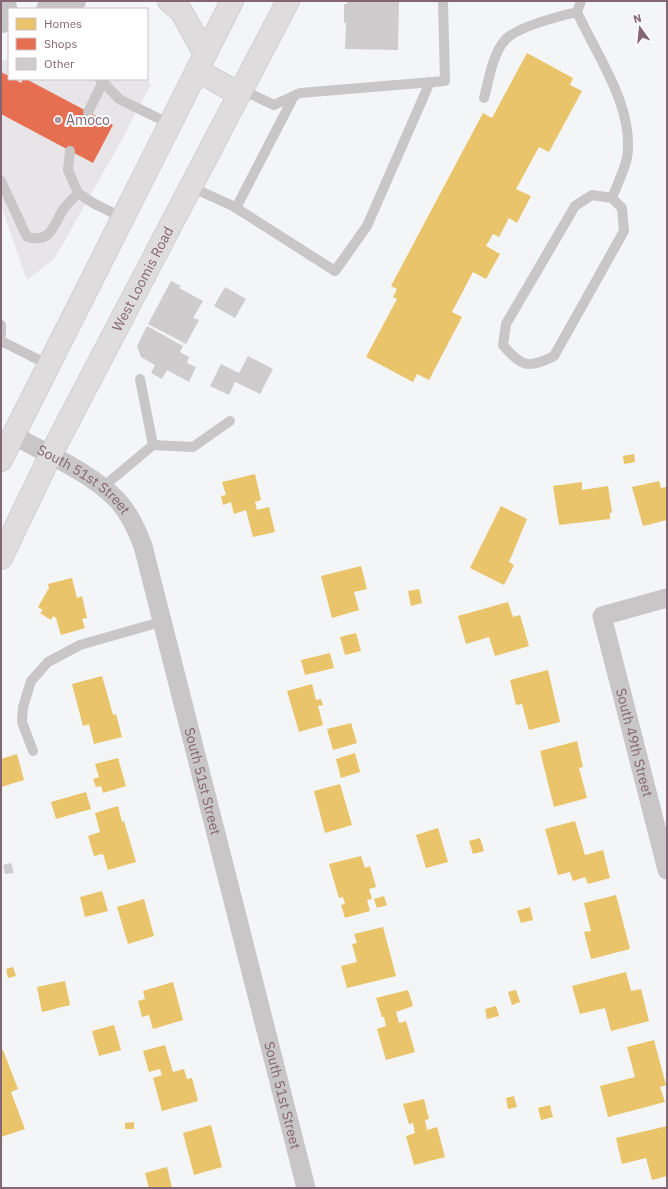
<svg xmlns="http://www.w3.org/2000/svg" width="668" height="1189" viewBox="0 0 668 1189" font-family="'IBM Plex Sans',sans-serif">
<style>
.built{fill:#e7e5e7}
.homes{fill:#e9c46a}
.shops{fill:#e76f51}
.building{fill:#cfccce}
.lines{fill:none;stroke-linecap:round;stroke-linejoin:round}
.primary-casing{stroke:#d1d0d1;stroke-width:24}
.service{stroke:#c9c6c7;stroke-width:10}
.minor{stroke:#c9c6c7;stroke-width:19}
.tertiary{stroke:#c9c6c7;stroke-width:22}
.primary{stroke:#dedcdd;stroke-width:22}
.poi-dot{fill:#ab98a0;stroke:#fff;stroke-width:1.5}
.labels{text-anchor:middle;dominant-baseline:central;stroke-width:4;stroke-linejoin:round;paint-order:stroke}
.poi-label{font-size:14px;fill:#846672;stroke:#fff;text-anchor:start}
.street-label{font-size:14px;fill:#846672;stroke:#fff}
</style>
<rect width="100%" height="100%" fill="#f4f5f6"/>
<!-- built -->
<polygon class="built" points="9,59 9,79 146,79 151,84 121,141 55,258 27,280 1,206 1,61"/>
<!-- homes -->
<g class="homes">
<polygon points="527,53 573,78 570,85 582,91 549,152 539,147 516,189 531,196 517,223 509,218 499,237 493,234 486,246 500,254 486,279 473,272 452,312 462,317 429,380 417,374 413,382 366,357 397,299 393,297 397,289 391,286 483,113 492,118"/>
<polygon points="634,454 635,462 624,464 623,456"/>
<polygon points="255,474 261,500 255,502 257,510 269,507 275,532 253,537 246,510 234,514 231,502 223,505 221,496 226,495 222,482"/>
<polygon points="659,481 661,488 667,487 667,520 643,526 632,487"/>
<polygon points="582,482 582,490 608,486 612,512 610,513 610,519 559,525 553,486"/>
<polygon points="501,506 527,519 509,562 514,565 504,585 470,568"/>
<polygon points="361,566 367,589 354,592 359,610 332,618 321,576"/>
<polygon points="72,578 77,598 82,596 87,618 82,619 85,628 61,635 56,618 53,616 51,620 40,613 43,610 38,607 49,588 48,584"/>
<polygon points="419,589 422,603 411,606 408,591"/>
<polygon points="508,602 513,617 520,615 529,646 495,656 489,637 466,644 458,616"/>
<polygon points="356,633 361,651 345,655 340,637"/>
<polygon points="330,653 334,668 305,675 301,660"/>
<polygon points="548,670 560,722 529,730 522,704 516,705 510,680"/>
<polygon points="102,676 113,715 116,714 122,737 94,744 89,724 83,726 72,684"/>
<polygon points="312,684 316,700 321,699 323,705 318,706 323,725 299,732 287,691"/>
<polygon points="351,723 357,743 333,750 327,729"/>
<polygon points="577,741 583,767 579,768 587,798 554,807 540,751"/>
<polygon points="355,753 360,772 341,778 336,759"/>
<polygon points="17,754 24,780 1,787 1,759"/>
<polygon points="118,758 126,786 103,793 101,786 96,787 93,779 99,777 95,764"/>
<polygon points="340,784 352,825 325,833 314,791"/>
<polygon points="86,792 91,809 56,819 51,802"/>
<polygon points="118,806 122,822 124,821 136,862 108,870 103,854 94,856 88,836 100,832 95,813"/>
<polygon points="575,821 585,855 603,850 610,878 588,884 585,877 573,881 570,872 558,875 545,829"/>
<polygon points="438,828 448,862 426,868 416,835"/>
<polygon points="480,838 484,851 473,854 469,841"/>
<polygon points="361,856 365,868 370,866 376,887 369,889 372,899 367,900 370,911 345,918 341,905 345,904 343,897 339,898 329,864"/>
<polygon points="102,891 108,911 85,917 80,897"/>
<polygon points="616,895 630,949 591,959 584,932 591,931 584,903"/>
<polygon points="384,896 387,905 377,908 374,899"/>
<polygon points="144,899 154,936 128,944 117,907"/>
<polygon points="530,907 533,920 521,923 517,911"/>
<polygon points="383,927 396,976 347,988 341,966 357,962 352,944 357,943 354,934"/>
<polygon points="13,967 16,976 8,978 6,969"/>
<polygon points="626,972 631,991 641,989 649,1021 611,1031 605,1008 580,1014 572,986"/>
<polygon points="65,981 70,1005 42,1012 37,987"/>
<polygon points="173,982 183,1020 153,1029 149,1015 142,1017 138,1001 145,999 143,991"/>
<polygon points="408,990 413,1006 396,1012 399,1023 406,1021 415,1052 386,1060 377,1029 386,1026 384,1017 382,1017 376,998"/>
<polygon points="516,990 520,1002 512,1005 508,992"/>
<polygon points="496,1006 499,1016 487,1019 485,1009"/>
<polygon points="114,1025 121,1050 99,1056 92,1031"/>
<polygon points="654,1040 666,1085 660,1087 665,1102 608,1117 600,1086 635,1077 627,1047"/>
<polygon points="165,1045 173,1072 184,1069 187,1079 192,1078 198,1101 162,1111 153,1078 162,1075 160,1069 149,1072 143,1051"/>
<polygon points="1,1050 3,1050 18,1089 11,1092 25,1129 1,1137"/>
<polygon points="514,1096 517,1107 508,1109 506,1098"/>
<polygon points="424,1099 429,1119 425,1120 427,1130 437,1127 445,1157 414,1165 406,1136 415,1133 413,1123 409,1124 403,1104"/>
<polygon points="550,1105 553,1117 541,1120 538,1108"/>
<polygon points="134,1122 134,1129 125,1129 125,1123"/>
<polygon points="211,1125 222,1167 194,1175 183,1133"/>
<polygon points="667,1126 667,1176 652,1180 646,1158 622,1164 616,1138"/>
<polygon points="167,1167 172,1188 149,1188 145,1173"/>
</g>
<!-- shops -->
<polygon class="shops" points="1,72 9,76 9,79 14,79 21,83 23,79 26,79 113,125 93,163 1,114"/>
<!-- building -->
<g class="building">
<polygon points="347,1 399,1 398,50 345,49 346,23 344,23 344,4 347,4"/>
<polygon points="171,281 181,286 179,288 203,301 193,318 199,320 186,344 148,324"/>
<polygon points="225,287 246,299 235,318 214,306"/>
<polygon points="147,326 183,346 180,352 189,357 187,363 196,367 189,382 167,370 162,379 151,373 155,365 141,357 137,346"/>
<polygon points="248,356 273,369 260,394 235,382 229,395 210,386 221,364 239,373"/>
<polygon points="11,863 14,873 5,874 3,865"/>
</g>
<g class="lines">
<defs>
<g id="primary">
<polyline points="169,1 181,11 205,54"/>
<polyline points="197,70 239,94"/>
<polyline points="1,460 232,1"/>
<path id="s3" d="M1 558 50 456 288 1"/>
</g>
</defs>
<!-- primary casing -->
<use href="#primary" class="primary-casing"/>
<!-- service -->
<g class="service">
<path d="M581 1 577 12C597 56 635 108 627 158 624 171 617 185 612 198"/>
<polyline points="100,79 119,99 170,124"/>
<polyline points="242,90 274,105 300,93 445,81 443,1"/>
<path d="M484 98C489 80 492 55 505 40 517 27 560 16 577 12"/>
<polyline points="88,112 103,82"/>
<polyline points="70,151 68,170 78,193 93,203 123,218"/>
<path d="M1 181 27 237C53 244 53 223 65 207 69 202 74 198 78 193"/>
<polyline points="191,187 233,206 335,271 367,226 430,82"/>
<path d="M592 195 612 198 622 208 624 231 554 356C529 369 521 367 503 345L506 324 575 206Z"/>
<polyline points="236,208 294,96"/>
<polyline points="1,325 1,334"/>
<polyline points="1,341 49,365"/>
<polyline points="153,445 193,447 230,421"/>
<polyline points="103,487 153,445 140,379"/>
<polyline points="33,751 22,722 23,707 31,681 48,662 80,645 164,621"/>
</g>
<!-- minor -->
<g class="minor">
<polyline points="6,1 9,15"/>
<path id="s1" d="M13 435C45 453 94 474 118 501 130 514 137 530 143 546L306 1188"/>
<path id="s2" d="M667 598 602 616 667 870"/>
</g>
<!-- tertiary -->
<g class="tertiary">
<polyline points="47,9 75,1"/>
<polyline points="1,22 9,20"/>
</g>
<!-- primary -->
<use href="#primary" class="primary"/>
</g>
<!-- markers -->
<circle class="poi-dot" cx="58" cy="120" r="4"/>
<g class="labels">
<!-- poi labels -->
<g class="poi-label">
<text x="66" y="120">Amoco</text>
</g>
<!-- street labels -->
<g class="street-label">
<text stroke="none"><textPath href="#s3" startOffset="313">West Loomis Road</textPath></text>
<text stroke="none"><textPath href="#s1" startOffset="84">South 51st Street</textPath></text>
<text stroke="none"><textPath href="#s2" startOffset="198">South 49th Street</textPath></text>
<text stroke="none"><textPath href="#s1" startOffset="419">South 51st Street</textPath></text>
<text stroke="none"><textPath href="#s1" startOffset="743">South 51st Street</textPath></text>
</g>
</g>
<!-- border -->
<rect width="668" height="1189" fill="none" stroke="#846672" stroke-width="4"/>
<!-- legend -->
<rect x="8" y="8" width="140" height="72" fill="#ffffff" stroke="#cec2c7"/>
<rect x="16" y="18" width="20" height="12" fill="#e9c46a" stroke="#cec2c7"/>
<text x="44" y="28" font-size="12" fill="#846672">Homes</text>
<rect x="16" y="38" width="20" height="12" fill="#e76f51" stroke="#cec2c7"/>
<text x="44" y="48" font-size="12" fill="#846672">Shops</text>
<rect x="16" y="58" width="20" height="12" fill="#cfccce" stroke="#cec2c7"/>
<text x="44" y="68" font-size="12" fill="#846672">Other</text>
<!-- north arrow -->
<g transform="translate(640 28) rotate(345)" stroke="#ffffff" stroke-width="3" paint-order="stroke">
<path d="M0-3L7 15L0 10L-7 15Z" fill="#846672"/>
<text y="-6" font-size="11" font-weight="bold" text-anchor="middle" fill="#846672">N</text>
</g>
</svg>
